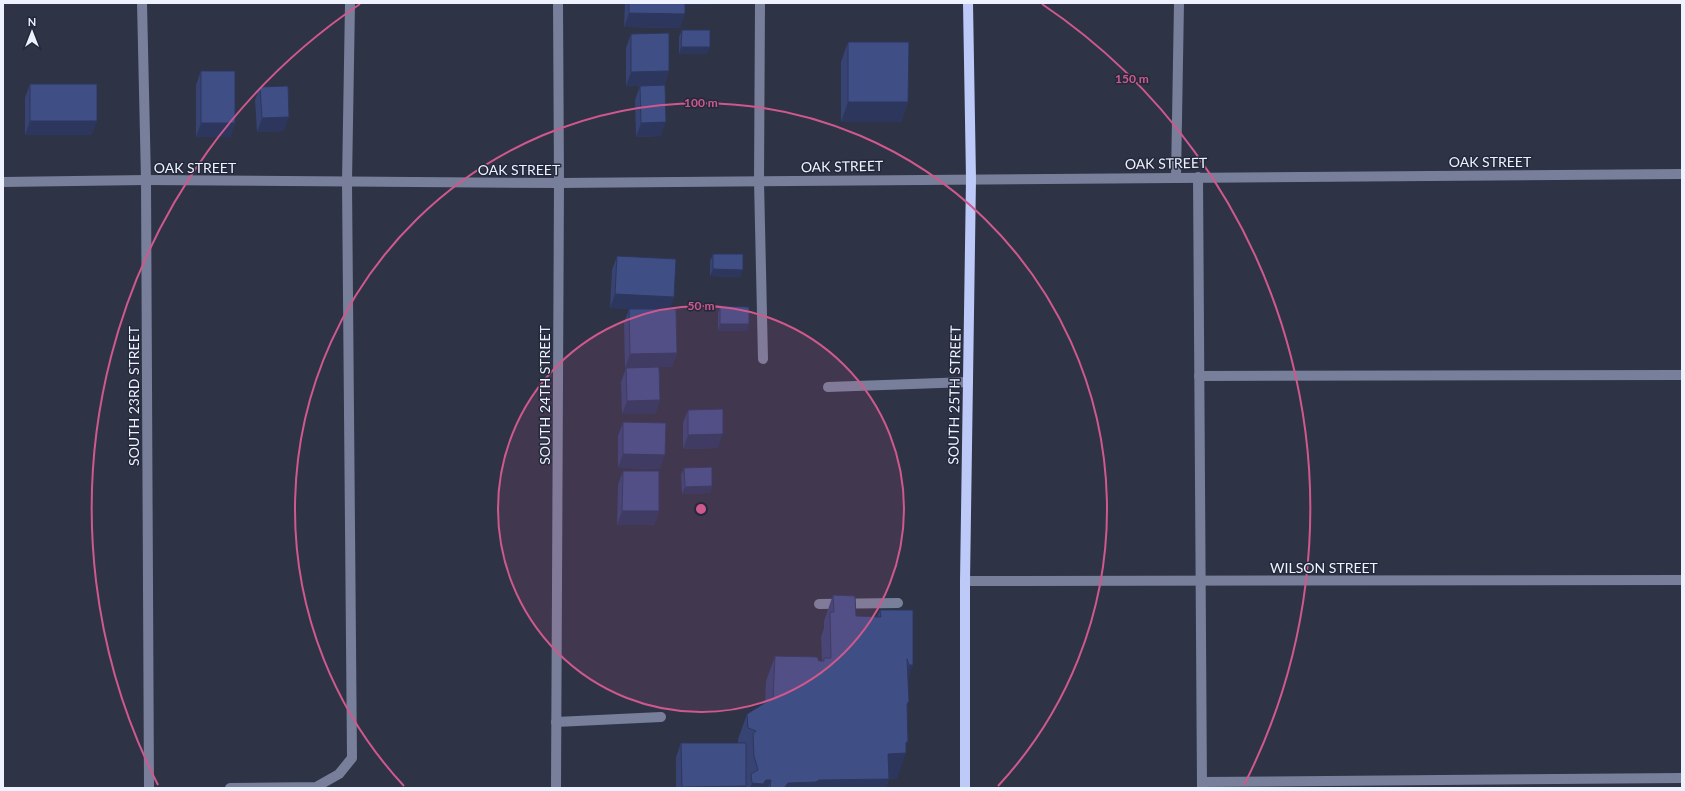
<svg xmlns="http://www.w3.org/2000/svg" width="1685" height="791" viewBox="0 0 1685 791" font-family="Lato,sans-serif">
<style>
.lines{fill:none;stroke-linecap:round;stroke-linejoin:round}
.minor{stroke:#777f9a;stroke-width:10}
.major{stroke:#bdcaf7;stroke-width:10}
.wall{fill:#374373}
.shaded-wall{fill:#2d375e}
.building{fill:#404e86;stroke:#2d375e}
.ring{fill:none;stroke:#cf598c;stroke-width:2}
.labels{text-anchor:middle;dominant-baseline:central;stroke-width:3;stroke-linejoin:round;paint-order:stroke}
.street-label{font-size:14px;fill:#eef2fe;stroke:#24293b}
.centre{fill:#cf598c;stroke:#24293b;stroke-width:2}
.ring-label{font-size:12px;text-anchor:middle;font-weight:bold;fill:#cf598c;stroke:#24293b;stroke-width:3;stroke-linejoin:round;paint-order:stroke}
</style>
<rect width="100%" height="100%" fill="#2e3346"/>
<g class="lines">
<!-- minor -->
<g class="minor">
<polyline points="142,3 146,180 149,788"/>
<polyline points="760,3 759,181 763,359"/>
<polyline points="1176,177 1179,3"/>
<polyline points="1198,177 1202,788"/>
<polyline points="3,182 146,180 559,183 1682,174"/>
<polyline points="1199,376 1682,375"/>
<polyline points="828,387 968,382"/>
<polyline points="965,581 1682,580"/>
<polyline points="819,604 898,603"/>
<polyline points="556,722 661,717"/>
<polyline points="1203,782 1682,778"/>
<polyline points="230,788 316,787 339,774 352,758 347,182 350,3"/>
<polyline points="556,788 559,183 558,3"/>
</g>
<!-- major -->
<polyline class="major" points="965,788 965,581 971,179 968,3"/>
</g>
<!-- wall -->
<g class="wall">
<polygon points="625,3 710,3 709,5 685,5 680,28 624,27"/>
<polygon points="682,30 707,54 679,54 679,37"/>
<polygon points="631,34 669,71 664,85 626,86 626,48"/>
<polygon points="848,42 908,102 901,122 841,122 841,62"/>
<polygon points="201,71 235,123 230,137 196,137 196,85"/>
<polygon points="30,84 92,135 25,135 25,98"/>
<polygon points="640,86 661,136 636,137 635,100"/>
<polygon points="260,87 284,131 257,132 255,100"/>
<polygon points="713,254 740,277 710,276 710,261"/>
<polygon points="617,256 674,297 669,309 677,353 672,367 659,367 660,400 655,414 622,414 621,382 626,368 657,367 625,368 624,323 629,309 638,309 610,308 612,270"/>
<polygon points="720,306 749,324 747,331 718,331 718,313"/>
<polygon points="688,410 718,448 683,449 683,423"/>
<polygon points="623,422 660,469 618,468 618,436"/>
<polygon points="684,468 712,486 710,493 682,494 681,475"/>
<polygon points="623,471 659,511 654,525 617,525 618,485"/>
<polygon points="833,595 856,616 877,617 880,610 913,610 908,680 906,749 897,778 889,779 886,788 746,788 746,786 745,788 676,788 676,757 681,743 738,743 738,739 747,714 765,703 766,681 775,656 822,661 821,637 824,628 824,621"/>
</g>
<!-- shaded-wall -->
<g class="shaded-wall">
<polygon points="683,3 710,3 709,5 682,5"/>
<polygon points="629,13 685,14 680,28 624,27"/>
<polygon points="681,47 710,47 707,54 679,54"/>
<polygon points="669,71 664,85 626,86 631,72"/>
<polygon points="848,102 908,102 901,122 841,122"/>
<polygon points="289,117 284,131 257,132 262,118"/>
<polygon points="30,121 97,121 92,135 25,135"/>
<polygon points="666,122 661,136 636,137 641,123"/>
<polygon points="201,123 235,123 230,137 196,137"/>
<polygon points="713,269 743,270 740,277 710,276"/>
<polygon points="615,294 674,297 669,311 610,308"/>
<polygon points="720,324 749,324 747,331 718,331"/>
<polygon points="677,353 672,367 625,368 630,354"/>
<polygon points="660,400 655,414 622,414 627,401"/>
<polygon points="723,434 718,448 683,449 688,435"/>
<polygon points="623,454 665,455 660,469 618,468"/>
<polygon points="712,486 710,493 682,494 685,487"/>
<polygon points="622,511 659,511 654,525 617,525"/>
<polygon points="909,665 913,665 904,691 900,690"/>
<polygon points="906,742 908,742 904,753 906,753 897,778 879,779 888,754"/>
<polygon points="889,779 886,788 784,788 788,783 819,780"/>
<polygon points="766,780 771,780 768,788 750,788 752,783"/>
<polygon points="746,786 745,788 681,788 682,787"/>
</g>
<!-- building -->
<g class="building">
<polygon points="629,3 685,3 685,14 629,13"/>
<polygon points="682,30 710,30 710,47 681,47"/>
<polygon points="669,33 669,71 631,72 631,34"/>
<polygon points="848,42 909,42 908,102 848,102"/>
<rect x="201" y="71" width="34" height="52"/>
<rect x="30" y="84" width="67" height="37"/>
<polygon points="665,85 666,122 641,123 640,86"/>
<polygon points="288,86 289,117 262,118 260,87"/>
<polygon points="713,254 743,254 743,270 713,269"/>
<polygon points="617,256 676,259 674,297 615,294"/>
<polygon points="720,306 749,307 749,324 720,324"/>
<polygon points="629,309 676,309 677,353 630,354"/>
<polygon points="659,367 660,400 627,401 626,368"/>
<polygon points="723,409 723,434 688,435 688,410"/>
<polygon points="623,422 666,423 665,455 623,454"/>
<polygon points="712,467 712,486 685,487 684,468"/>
<polygon points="623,471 659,471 659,511 622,511"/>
<polygon points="833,595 855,596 856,616 881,617 880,610 913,610 913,665 909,665 907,659 909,701 907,704 908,742 906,742 906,753 888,754 889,779 819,780 816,782 788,783 784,788 770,788 771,780 766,780 763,784 752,783 751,774 758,770 754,756 753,734 756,731 748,728 747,714 773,698 775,656 817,657 819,661 824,661 824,658 831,658 830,612 834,612"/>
<polygon points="681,743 746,743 746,786 682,787"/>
</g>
<!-- distance rings -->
<circle cx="701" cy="509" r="203" fill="#cf598c" fill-opacity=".12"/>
<g class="ring">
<circle cx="701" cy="509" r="203"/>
<path d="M404 786A406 406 0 1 1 998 786"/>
<path d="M158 785A609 609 0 0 1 360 4M1042 4A609 609 0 0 1 1244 785"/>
</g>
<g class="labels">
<!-- street labels -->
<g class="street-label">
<text x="1490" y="161">OAK STREET</text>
<text transform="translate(1166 163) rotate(-1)">OAK STREET</text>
<text transform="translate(842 166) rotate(-1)">OAK STREET</text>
<text x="195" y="167">OAK STREET</text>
<text x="519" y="169">OAK STREET</text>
<text transform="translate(544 395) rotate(-90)">SOUTH 24TH STREET</text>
<text transform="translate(954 395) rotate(-89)">SOUTH 25TH STREET</text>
<text transform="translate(133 396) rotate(-90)">SOUTH 23RD STREET</text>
<text x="1324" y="567">WILSON STREET</text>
</g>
</g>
<circle cx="701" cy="509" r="6" class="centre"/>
<g class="ring-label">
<text x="1132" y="83">150 m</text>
<text x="701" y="107">100 m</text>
<text x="701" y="310">50 m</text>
</g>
<!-- border -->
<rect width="1685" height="791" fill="none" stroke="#eef2fe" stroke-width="8"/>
<!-- north arrow -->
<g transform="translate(32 32)" stroke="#24293b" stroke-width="3" paint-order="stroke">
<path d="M0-3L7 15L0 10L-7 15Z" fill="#eef2fe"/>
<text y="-6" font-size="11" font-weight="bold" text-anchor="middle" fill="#eef2fe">N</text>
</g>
</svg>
